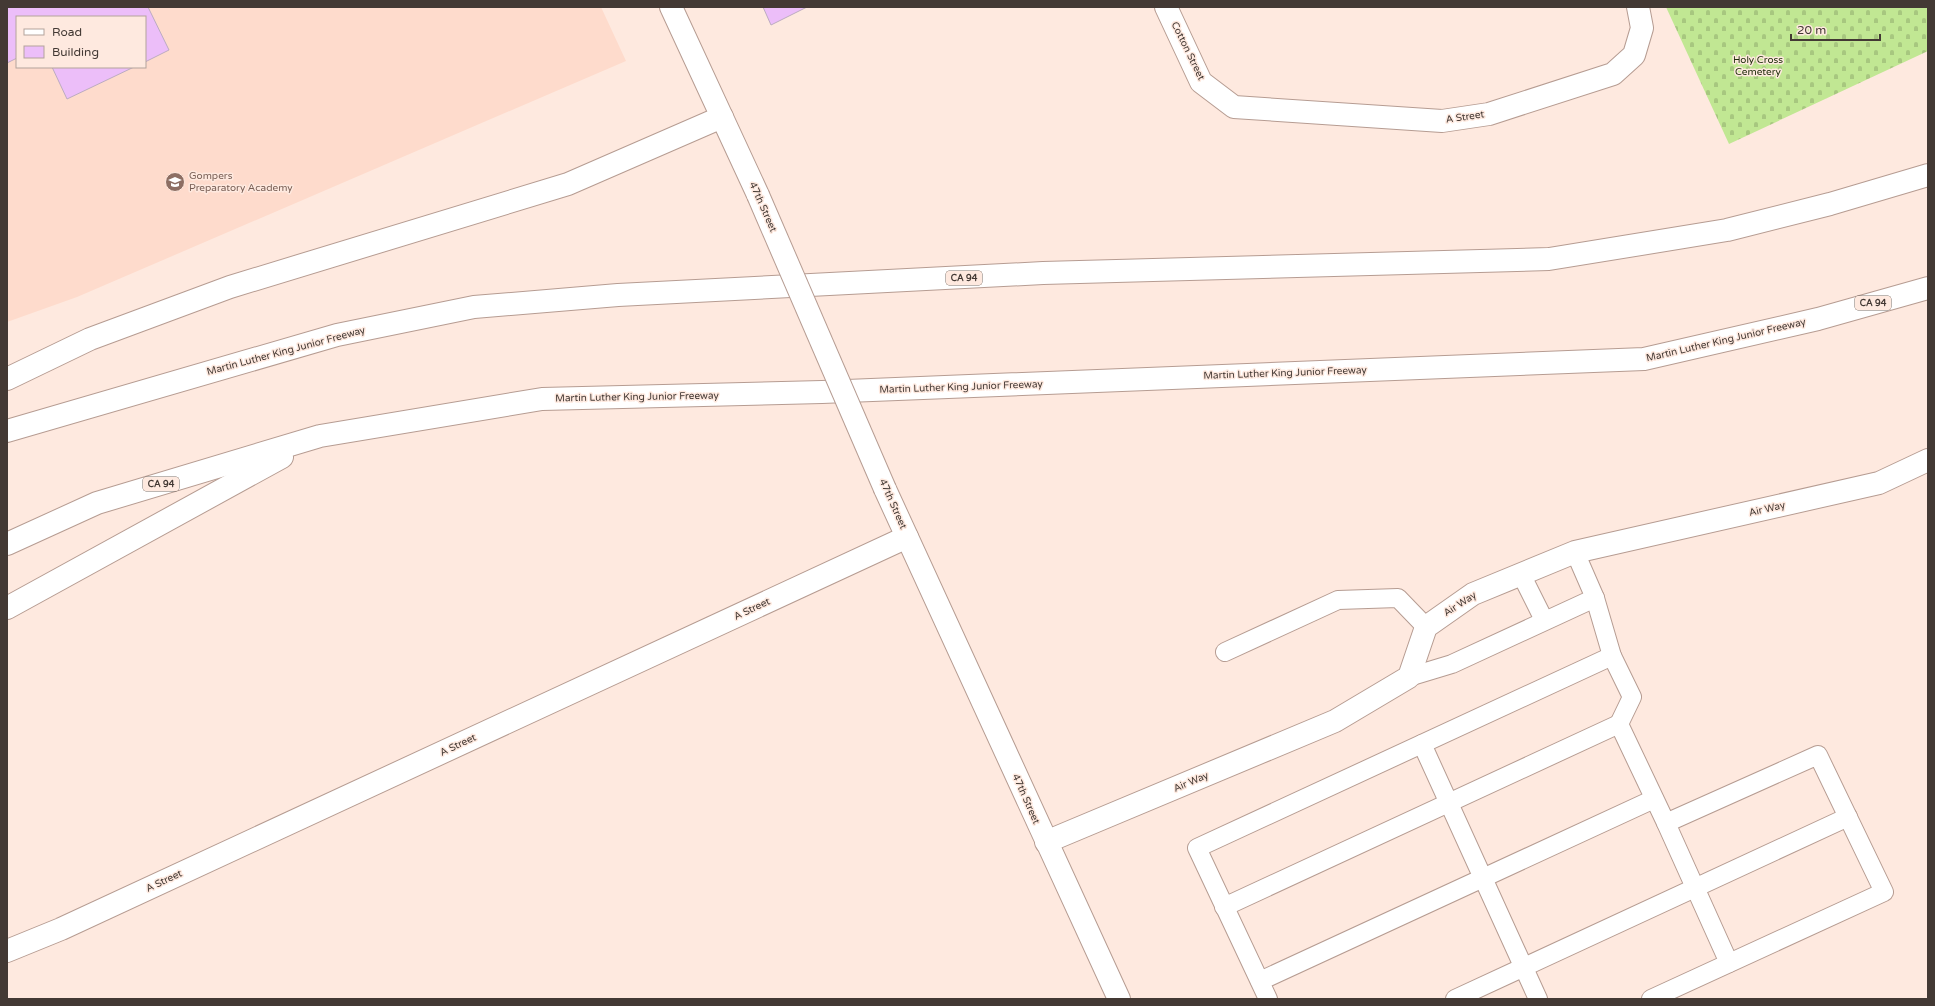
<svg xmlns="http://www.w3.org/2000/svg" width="1935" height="1006" viewBox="0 0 1935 1006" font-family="'Varela Round',sans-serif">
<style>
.built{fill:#fedbcc;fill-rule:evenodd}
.cemetery{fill:url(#cemetery-stones)}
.building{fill:#ecbef9;stroke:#bcacc1}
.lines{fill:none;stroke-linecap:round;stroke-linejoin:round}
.lane-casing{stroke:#b69c92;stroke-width:20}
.street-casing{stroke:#b69c92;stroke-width:24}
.secondary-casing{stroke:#b69c92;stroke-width:24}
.highway-casing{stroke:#b69c92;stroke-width:24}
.lane{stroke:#fff;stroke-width:18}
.street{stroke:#fff;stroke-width:22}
.secondary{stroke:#fff;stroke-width:22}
.highway{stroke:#fff;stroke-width:22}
.secondary-bridge-casing{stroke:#b69c92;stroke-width:24;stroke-linecap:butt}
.secondary-bridge{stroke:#fff;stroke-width:22}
.labels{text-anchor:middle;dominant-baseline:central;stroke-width:3;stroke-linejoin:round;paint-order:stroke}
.shield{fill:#fee9df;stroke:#7b6e67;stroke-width:1}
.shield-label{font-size:9px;font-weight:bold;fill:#433934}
.street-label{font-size:10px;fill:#433934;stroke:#fee9df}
.park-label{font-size:10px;fill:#202e0c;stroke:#fee9df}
.education-label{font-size:10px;fill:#785e54;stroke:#fee9df;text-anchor:start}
</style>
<defs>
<pattern id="cemetery-stones" width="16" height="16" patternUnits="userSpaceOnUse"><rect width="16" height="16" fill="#c1e793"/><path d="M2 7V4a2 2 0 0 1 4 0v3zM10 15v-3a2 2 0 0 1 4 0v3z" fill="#a7c77f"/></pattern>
</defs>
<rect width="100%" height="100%" fill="#fee9df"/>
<!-- built -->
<path class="built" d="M7 7H601L626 61 77 297 7 322ZM17 17H145V67H17Z"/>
<!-- cemetery -->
<polygon class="cemetery" points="1666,7 1928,7 1928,51 1729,144"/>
<!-- building -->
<g class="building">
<polygon points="7,7 148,7 169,50 145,62 145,17 17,17 17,58 7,63"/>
<polygon points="763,7 807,7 771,25"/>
<polygon points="52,67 134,67 67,99"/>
</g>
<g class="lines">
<defs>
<g id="lane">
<polyline points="1575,552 1595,598 1612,656 1632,697 1619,724 1666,823 1818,755 1884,892 1651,999"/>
<polyline points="1521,574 1544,620"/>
<polyline points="1225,652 1338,600 1398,598 1426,627"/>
<polyline points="1409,677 1452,664 1595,598"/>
<polyline points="1422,744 1538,999"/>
<polyline points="1666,823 1729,963"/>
<polyline points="1224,907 1619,724"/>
<polyline points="1260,981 1654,799"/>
<polyline points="1268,999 1197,848 1612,656"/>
<polyline points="1455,999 1848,817"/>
</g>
<g id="street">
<polyline points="1166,7 1201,82 1234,107 1442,121 1489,114 1613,74 1634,55 1642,28 1638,7"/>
<polyline points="1046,842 1335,721 1409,677 1426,627 1473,594 1575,552 1879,483 1928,460"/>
</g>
<g id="secondary">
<polyline points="671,7 758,195"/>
<polyline points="885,489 1119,999"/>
<polyline points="7,951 61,929 907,537"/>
</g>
<g id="highway">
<polyline points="7,379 90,339 230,287 568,184 722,117"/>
<polyline points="7,431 337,335 474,307 618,295 1043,273 1549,259 1727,230 1830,204 1928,175"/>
<polyline points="7,544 97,503 320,436 542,399 822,392 1644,359 1818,319 1928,288"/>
<polyline points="7,608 282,457"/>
</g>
</defs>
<!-- lane casing -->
<use href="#lane" class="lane-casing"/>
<!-- street casing -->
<use href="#street" class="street-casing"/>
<!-- secondary casing -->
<use href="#secondary" class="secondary-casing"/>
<!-- highway casing -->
<use href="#highway" class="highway-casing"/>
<!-- lane -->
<use href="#lane" class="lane"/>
<!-- street -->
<use href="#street" class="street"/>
<!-- secondary -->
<use href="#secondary" class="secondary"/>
<!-- highway -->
<use href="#highway" class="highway"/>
<defs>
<polyline id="secondary-bridge" points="758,195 885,489"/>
</defs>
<!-- secondary-bridge casing -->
<use href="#secondary-bridge" class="secondary-bridge-casing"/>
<!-- secondary-bridge -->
<use href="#secondary-bridge" class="secondary-bridge"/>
</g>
<!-- icons -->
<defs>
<symbol id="school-disc" viewBox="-11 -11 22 22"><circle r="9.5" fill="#8d6e63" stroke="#fee9df"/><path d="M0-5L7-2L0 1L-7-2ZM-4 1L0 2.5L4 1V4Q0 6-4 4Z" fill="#fff"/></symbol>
</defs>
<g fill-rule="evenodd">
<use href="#school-disc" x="164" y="171" width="22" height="22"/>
</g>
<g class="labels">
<!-- shield labels -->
<g class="shield">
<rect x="946" y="271" width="36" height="14" rx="3"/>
<rect x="1855" y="296" width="36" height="14" rx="3"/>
<rect x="143" y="477" width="36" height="14" rx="3"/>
</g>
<g class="shield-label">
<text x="964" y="278">CA 94</text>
<text x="1873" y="303">CA 94</text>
<text x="161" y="484">CA 94</text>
</g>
<!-- street labels -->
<g class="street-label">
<text transform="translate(1188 51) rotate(64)">Cotton Street</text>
<text transform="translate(1465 117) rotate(-8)">A Street</text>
<text transform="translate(763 207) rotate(66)">47th Street</text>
<text transform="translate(1726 340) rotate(-13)">Martin Luther King Junior Freeway</text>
<text transform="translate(286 351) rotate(-15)">Martin Luther King Junior Freeway</text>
<text transform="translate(1285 373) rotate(-2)">Martin Luther King Junior Freeway</text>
<text transform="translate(961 387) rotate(-2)">Martin Luther King Junior Freeway</text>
<text transform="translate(637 397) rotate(-1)">Martin Luther King Junior Freeway</text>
<text transform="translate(893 504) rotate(66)">47th Street</text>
<text transform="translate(1767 509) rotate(-13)">Air Way</text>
<text transform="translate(1460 604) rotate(-33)">Air Way</text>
<text transform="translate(752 609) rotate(-25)">A Street</text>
<text transform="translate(458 745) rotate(-25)">A Street</text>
<text transform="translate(1191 782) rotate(-23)">Air Way</text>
<text transform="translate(1026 799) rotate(66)">47th Street</text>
<text transform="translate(164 881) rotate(-25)">A Street</text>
</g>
<!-- park labels -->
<g class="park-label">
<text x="1758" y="60">Holy Cross<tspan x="1758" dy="12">Cemetery</tspan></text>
</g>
<!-- education labels -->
<g class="education-label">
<text x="189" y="176">Gompers<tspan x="189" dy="12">Preparatory Academy</tspan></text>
</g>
</g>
<!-- border -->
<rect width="1935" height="1006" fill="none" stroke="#433934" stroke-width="16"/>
<!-- legend -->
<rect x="16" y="16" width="130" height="52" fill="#fee9df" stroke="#b3a39b"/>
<rect x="24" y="29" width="20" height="6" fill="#ffffff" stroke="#b3a39b"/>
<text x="52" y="36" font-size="12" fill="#433934">Road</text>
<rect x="24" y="46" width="20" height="12" fill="#ecbef9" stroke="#b3a39b"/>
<text x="52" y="56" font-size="12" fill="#433934">Building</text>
<!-- scale -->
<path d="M1791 34v6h89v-6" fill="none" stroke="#433934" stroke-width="2"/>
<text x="1797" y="34" font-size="12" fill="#433934" stroke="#fee9df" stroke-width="3" paint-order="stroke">20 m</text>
</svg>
